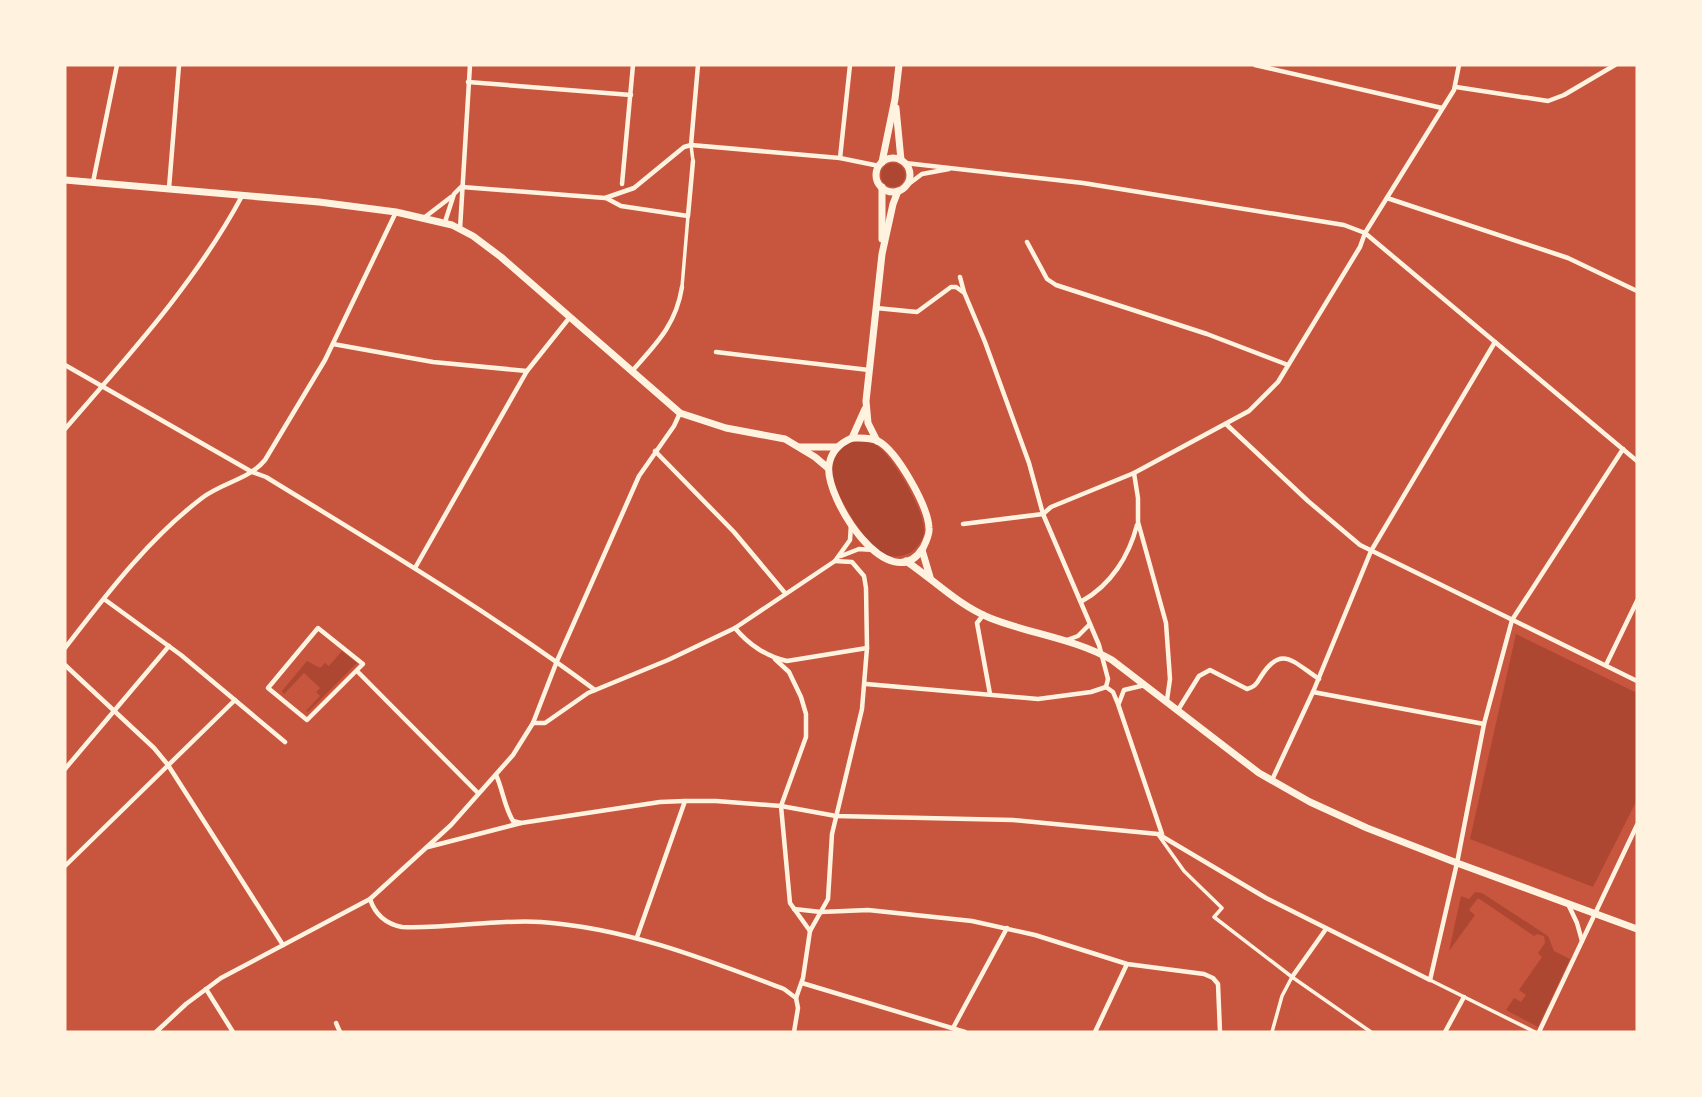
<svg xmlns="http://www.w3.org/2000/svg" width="1702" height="1097" viewBox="0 0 1702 1097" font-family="'Varela Round',sans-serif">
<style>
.green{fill:#ae4732}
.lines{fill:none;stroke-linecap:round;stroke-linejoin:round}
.pedestrian{stroke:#fff3e0;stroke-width:3.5}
.minor{stroke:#fff3e0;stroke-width:4.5}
.primary{stroke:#fff3e0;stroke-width:7}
</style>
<rect width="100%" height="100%" fill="#c8553d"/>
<!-- green -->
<g class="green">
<circle cx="893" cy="175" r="12"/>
<path d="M855 441C862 441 869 441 876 445 893 456 926 512 924 533 923 540 918 546 913 551 905 557 892 558 883 554 866 545 829 487 832 468 833 454 842 445 855 441Z"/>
<polygon points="1516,634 1637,693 1637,800 1593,887 1470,839"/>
<polygon points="342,651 357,663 308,712 306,711 320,696 316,692 320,688 304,673 284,694 282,691 307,661 320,668 325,663 329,666"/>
<polygon points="1475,892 1482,893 1548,936 1554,951 1570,959 1538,1027 1506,1010 1514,998 1521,1002 1526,995 1519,990 1542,957 1538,953 1545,943 1544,936 1537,934 1534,936 1478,898 1469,910 1475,915 1449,951 1461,896 1469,899"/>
</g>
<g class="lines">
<!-- pedestrian -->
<g class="pedestrian">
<polyline points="691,145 693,161"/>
<polyline points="682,287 688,216"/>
<polyline points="1159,836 1184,871 1222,908 1214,917 1292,977 1371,1032"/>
<polyline points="1430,980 1535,1032"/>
<polyline points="1272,1032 1282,996 1292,977"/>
</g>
<!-- minor -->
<g class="minor">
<polyline points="1255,65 1442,108"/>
<polyline points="468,82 631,95"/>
<polyline points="1456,87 1548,101 1564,95 1615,65"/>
<polyline points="691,145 840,158 879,166"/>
<polyline points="691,145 698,65"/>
<polyline points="840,158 850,65"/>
<polyline points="905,163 1083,183 1344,225 1365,233 1637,461"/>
<polyline points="93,182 117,65"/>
<polyline points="622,184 633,65"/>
<polyline points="906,186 922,174 949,169"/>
<polyline points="462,187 605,198 634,188 684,147 691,145"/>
<polyline points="169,188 179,65"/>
<polyline points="606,198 621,206 688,216 693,161"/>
<polyline points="1387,198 1568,258 1637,291"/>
<polyline points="425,217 451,197"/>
<polyline points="445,222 454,194 461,187"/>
<polyline points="460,229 470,65"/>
<polyline points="1027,242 1047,279 1056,285 1207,334 1288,365"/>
<polyline points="960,277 964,292 985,342 1029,463 1043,514 1099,645 1108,679 1106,687 1113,692 1118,704 1162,834"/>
<polyline points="876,308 917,312 951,287 956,287 963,292"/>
<polyline points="333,344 433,362 527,371"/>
<polyline points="716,352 869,370"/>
<path d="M65 365 252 472 266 477C377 545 490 612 595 690"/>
<path d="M632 371C656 344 676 325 682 287"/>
<polyline points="1226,424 1308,501 1360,545 1637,681"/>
<path d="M65 429C128 356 196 282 242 196"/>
<polyline points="655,451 734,532 785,593"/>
<polyline points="1134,473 1138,498 1138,522 1166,623 1170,679 1167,700"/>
<polyline points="963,524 1043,514 1051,507 1134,473 1249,411 1278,382 1360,247 1365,233 1454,90 1459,65"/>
<polyline points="841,556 859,549 873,550"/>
<polyline points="415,568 527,371 570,317"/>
<polyline points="104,599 181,655 285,742"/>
<path d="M1082 601C1111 585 1129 556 1137 525"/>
<polyline points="984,614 977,623 990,694"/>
<polygon points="318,628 363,664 307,720 268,688"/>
<path d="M735 628C748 644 767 657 787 661L867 648"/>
<polyline points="1067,640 1078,636 1090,624"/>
<path d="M65 648C106 595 148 539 202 498 221 483 250 479 265 460L325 360 396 212"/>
<polyline points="775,659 789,672 801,697 806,714 806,737 781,806 790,903 810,931"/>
<polyline points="65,665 154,748 168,765 283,945"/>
<polyline points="1606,665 1637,601"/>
<polyline points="357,671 478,793"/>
<polyline points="866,684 1038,699 1091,692 1106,687"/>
<polyline points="1313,692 1484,724"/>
<polyline points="1119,703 1124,690 1145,685"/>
<path d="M1178 710 1199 676 1210 670 1247 689C1254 687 1256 685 1260 678 1281 644 1292 661 1319 679"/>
<polyline points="533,723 545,723 588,693 668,660 735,628 835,561 850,540 851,524"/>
<polyline points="65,769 169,646"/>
<path d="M496 775C503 790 504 806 513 821L521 823"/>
<polyline points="1272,780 1313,692 1371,551 1495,342"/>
<polyline points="428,847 521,823 660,802 685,801 716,801 781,806 836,816 1013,820 1158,834 1266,898 1430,980 1457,863 1484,724 1512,620 1623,449"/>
<polyline points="65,866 235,700"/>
<path d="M370 899C375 914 386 924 402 927 448 929 495 919 541 922 626 928 705 959 784 989L796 998"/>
<polyline points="1569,906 1577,923 1582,941"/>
<polyline points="794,909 821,912 868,910 972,921 1035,935 1127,964 1204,974 1213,978 1218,984 1220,1032"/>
<polyline points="637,937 685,801"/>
<polyline points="1292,977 1326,929"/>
<polyline points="802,983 965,1032"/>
<polyline points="206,989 233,1032"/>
<polyline points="336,1023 340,1032"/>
<polyline points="953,1028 1007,928"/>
<polyline points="156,1032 186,1004 221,978 370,899 451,825 513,755 533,723 557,661 639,476 674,426 680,413"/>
<polyline points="794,1032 798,1008 796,998 803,978 810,931 828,899 832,834 862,709 867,648 866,588 864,576 852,562 835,561"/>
<polyline points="1095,1032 1127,964"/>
<polyline points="1445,1032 1464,997"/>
<polyline points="1539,1032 1637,825"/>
</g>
<!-- primary -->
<g class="primary">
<polyline points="896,108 901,160"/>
<circle cx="893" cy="175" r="17"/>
<polyline points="882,162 895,99 899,65"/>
<polyline points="65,180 319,202 396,212 452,225 473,236 501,257 680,413 726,428 785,439 815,457 828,468"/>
<polyline points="882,187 882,239"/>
<path d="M852 438C860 438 870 437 878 441 897 451 928 506 929 528 930 534 926 542 923 548 890 600 824 498 829 465 831 452 840 443 852 438Z"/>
<polyline points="852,438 865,409"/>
<polyline points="877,441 868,423 866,401 882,254 893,204 898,191"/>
<polyline points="800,447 837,447"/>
<polyline points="922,550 930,577"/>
<path d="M906 561C934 580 958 605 990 618 1030 634 1073 638 1112 660L1259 773 1310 802 1367 828 1457 863 1637 929"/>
</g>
</g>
<!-- border -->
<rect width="1702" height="1097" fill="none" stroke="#fff3e0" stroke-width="133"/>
</svg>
